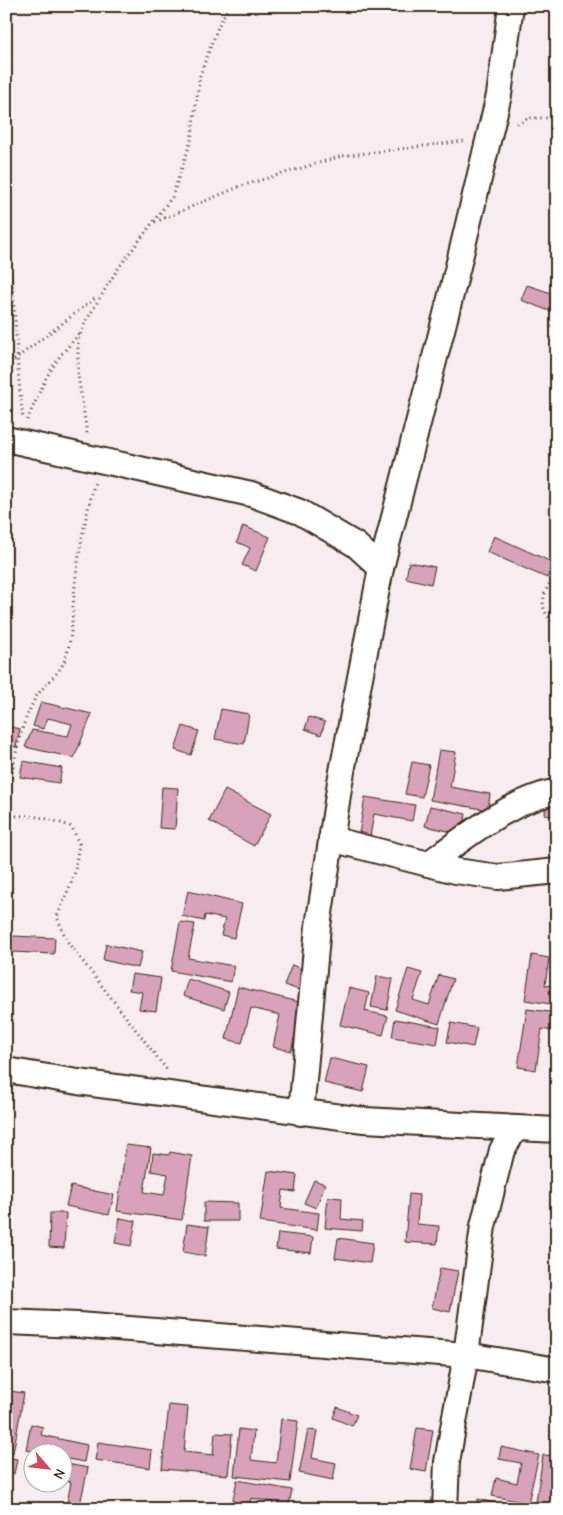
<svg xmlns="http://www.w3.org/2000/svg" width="563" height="1515" viewBox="0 0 563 1515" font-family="'Comic Neue',sans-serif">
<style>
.building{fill:#d8a3ba;stroke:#3b2a1e}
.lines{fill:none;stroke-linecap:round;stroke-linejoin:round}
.minor-casing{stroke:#3b2a1e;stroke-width:28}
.path{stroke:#3b2a1e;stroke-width:3;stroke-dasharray:1 4;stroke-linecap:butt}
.minor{stroke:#fff;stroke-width:24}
</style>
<rect width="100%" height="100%" fill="#f7edf1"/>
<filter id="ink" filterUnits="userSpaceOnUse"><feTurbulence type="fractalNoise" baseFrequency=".02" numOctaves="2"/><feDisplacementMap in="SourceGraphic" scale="10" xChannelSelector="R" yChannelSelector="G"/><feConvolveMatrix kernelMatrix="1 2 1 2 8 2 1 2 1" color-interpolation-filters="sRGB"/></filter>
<g filter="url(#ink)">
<!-- building -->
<g class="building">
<polygon points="527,285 557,295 552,312 521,300"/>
<polygon points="243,526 270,537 256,571 242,565 250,548 237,542"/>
<polygon points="494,536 554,563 547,578 487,552"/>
<polygon points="409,562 435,567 431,584 406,578"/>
<polygon points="41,702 92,714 74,758 25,747 32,730 68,736 72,724 48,718 43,729 33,726"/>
<polygon points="221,709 249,714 244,744 215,739"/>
<polygon points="309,717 325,722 321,735 305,729"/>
<polygon points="6,726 20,729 16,747 6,744"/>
<polygon points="183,726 199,731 191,755 175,750"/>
<polygon points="439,750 456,752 450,787 490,794 488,810 430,800"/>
<polygon points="23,761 62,768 59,783 20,777"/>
<polygon points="412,762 429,765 422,797 405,794"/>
<polygon points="162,787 178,788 175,829 159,828"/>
<polygon points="225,790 271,814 254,846 209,821"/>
<polygon points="365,797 415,805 412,821 374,814 369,842 358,840"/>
<polygon points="546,800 557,802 557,817 545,815"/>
<polygon points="430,806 466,814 462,834 425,826"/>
<polygon points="188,891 242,904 234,938 221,935 225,919 205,915 204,921 182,916"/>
<polygon points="180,922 195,924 188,958 234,966 231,982 171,971"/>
<polygon points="13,936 55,938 54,954 12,952"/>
<polygon points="106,944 142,952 138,968 103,960"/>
<polygon points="532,955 549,958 545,985 557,987 557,1005 525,1000"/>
<polygon points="292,965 307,971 299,990 284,985"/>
<polygon points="408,969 422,973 413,1000 429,1005 439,975 453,979 439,1024 395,1010"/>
<polygon points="132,974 161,978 156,1011 139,1009 142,992 129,990"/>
<polygon points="377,976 393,979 387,1010 371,1007"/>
<polygon points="188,979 229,992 224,1009 183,996"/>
<polygon points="238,987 303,1003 291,1051 273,1047 280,1015 251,1008 242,1043 226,1039"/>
<polygon points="349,988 369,993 365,1011 388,1016 383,1035 340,1025"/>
<polygon points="527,1009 557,1013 557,1032 542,1029 536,1070 518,1067"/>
<polygon points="395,1019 440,1027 437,1044 392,1037"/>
<polygon points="451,1023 477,1028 473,1047 447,1042"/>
<polygon points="330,1058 369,1067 363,1092 324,1083"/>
<polygon points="126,1145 151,1148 144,1192 164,1195 168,1174 151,1171 153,1153 169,1155 170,1152 192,1156 182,1220 117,1211"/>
<polygon points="268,1171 297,1175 295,1192 283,1190 281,1208 319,1213 317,1230 260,1222"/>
<polygon points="314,1180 325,1184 316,1208 304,1203"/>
<polygon points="71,1186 114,1195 109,1215 66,1206"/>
<polygon points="409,1194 419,1195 417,1224 439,1226 437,1244 405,1242"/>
<polygon points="328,1197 342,1198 341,1219 363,1221 362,1231 325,1228"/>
<polygon points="204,1202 238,1203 238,1221 204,1221"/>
<polygon points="50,1213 66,1213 64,1248 49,1247"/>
<polygon points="120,1218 136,1221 131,1246 115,1243"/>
<polygon points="187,1224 209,1227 205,1256 183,1252"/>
<polygon points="278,1233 313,1237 311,1253 276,1249"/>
<polygon points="338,1238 373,1243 370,1263 335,1258"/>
<polygon points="440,1268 458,1271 450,1312 432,1308"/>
<polygon points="10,1391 24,1393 13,1453 6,1451 6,1412"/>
<polygon points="169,1405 188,1407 184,1452 213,1455 215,1433 232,1434 228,1475 162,1469"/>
<polygon points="337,1407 357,1415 352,1426 333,1418"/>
<polygon points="281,1419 298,1421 290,1482 234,1476 239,1429 254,1431 251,1460 276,1463"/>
<polygon points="31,1424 43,1427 41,1435 87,1445 84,1462 62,1458 62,1452 39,1452 26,1450"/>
<polygon points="417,1428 433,1430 426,1472 410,1469"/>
<polygon points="308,1430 317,1431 312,1458 336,1463 333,1480 299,1473"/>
<polygon points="98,1442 152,1450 150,1468 95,1460"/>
<polygon points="501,1447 539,1455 528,1503 492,1496 496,1478 517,1483 521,1463 499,1459"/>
<polygon points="543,1455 557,1456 557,1506 536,1503"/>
<polygon points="6,1457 17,1459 14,1474 6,1472"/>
<polygon points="62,1463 88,1468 79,1509 66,1509 71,1482 62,1480"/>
<polygon points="237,1480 292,1490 288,1509 272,1509 273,1502 251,1498 249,1509 231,1509"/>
<polygon points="478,1499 519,1509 476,1509"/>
</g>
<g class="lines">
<defs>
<g id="minor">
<polyline points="6,439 251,494 300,512 356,545 381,568"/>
<polyline points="331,839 456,871 498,877 557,871"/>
<path d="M428 864C468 835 508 802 557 791"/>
<polyline points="6,1070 78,1082 364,1120 557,1130"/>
<polyline points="301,1113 318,926 340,782 381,568 454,283 499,95 511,6"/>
<polyline points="6,1322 78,1325 466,1355 557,1370"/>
<polyline points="445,1509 447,1462 466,1355 483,1226 502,1150 516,1128"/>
</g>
</defs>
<!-- minor casing -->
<use href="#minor" class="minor-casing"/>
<!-- path -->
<g class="path">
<polyline points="517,124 528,118 557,118"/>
<polyline points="155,222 241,186 342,156 464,141"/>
<path d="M6 241C17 299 15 360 23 419"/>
<polyline points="6,366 97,297"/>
<polyline points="27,420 46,378 60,356 79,334"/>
<polyline points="87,433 78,375 78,340 86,321 117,270 172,197 191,141 200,75 218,27 229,6"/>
<path d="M557 571C545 591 533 608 557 624"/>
<polyline points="555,770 557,758"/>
<path d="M6 817C30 813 51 819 72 827L79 844 74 876 57 917 67 941 167 1070"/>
<path d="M7 817C11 779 15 737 33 703 41 685 59 677 66 657 73 635 72 609 75 586 79 551 85 517 95 482"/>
</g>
<!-- minor -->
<use href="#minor" class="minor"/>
</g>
</g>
<!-- margin -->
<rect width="563" height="1515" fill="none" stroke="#fff" stroke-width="25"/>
<rect x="12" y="12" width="538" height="1490" fill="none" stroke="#3b2a1e" stroke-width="2" filter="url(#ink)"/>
<!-- north arrow -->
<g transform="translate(48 1468) rotate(118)"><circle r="24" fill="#ffffff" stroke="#b1aaa5"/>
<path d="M0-4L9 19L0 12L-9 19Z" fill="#d1495b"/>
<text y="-8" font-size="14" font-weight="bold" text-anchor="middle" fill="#3b2a1e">N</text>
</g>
</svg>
